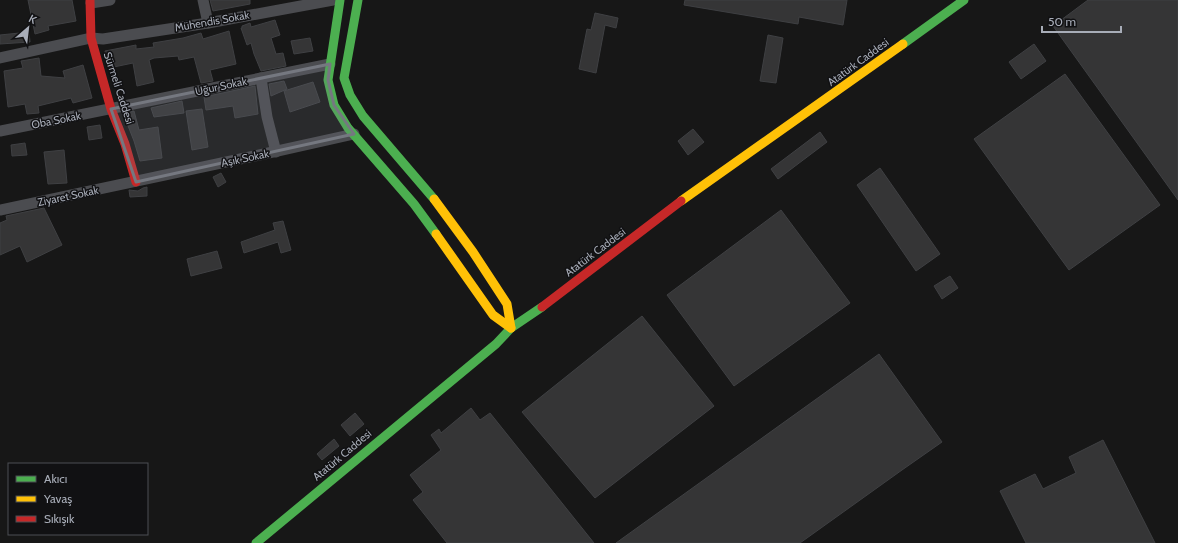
<svg xmlns="http://www.w3.org/2000/svg" width="1178" height="543" viewBox="0 0 1178 543" font-family="Cabin,sans-serif">
<style>
.building{fill:#353536;stroke:#3f4043}
.lines{fill:none;stroke-linecap:round;stroke-linejoin:round}
.street{stroke:#4b4c50;stroke-width:11}
.fast{stroke:#4caf50;stroke-width:9}
.slow{stroke:#ffc107;stroke-width:9}
.jam{stroke:#c62828;stroke-width:9}
.marked{fill:#757880;fill-opacity:0.2;stroke:#757880;stroke-width:3;stroke-linejoin:round}
.labels{text-anchor:middle;dominant-baseline:central;stroke-width:3;stroke-linejoin:round;paint-order:stroke}
.street-label{font-size:11px;fill:#a8adb8;stroke:#111113}
</style>
<rect width="100%" height="100%" fill="#171717"/>
<!-- building -->
<g class="building">
<polygon points="28,0 72,0 76,21 48,26 49,30 35,34"/>
<polygon points="210,0 250,0 250,4 213,11"/>
<polygon points="685,0 847,0 843,25 799,17 798,24 684,5"/>
<polygon points="1088,0 1178,0 1178,200 1053,26"/>
<polygon points="595,13 618,18 616,28 605,25 596,73 579,69 587,29 591,30"/>
<polygon points="275,20 280,35 271,38 276,54 283,53 286,66 261,71 254,54 251,43 247,45 241,28 242,28 242,26 250,23 251,27"/>
<polygon points="229,31 236,64 210,70 213,81 201,83 194,57 179,60 178,56 154,58 149,60 154,82 137,86 133,63 109,68 105,51 136,45 136,49 154,47 153,43 183,38 201,33 203,39"/>
<polygon points="29,32 30,42 0,44 0,35"/>
<polygon points="768,35 783,38 776,83 760,81"/>
<polygon points="310,38 313,51 294,54 291,41"/>
<polygon points="1034,44 1046,61 1021,79 1009,62"/>
<polygon points="39,58 41,76 65,78 63,71 83,65 92,98 73,103 71,98 38,106 39,113 27,114 25,104 8,107 4,71 23,68 21,61"/>
<polygon points="1065,74 1160,205 1069,270 974,139"/>
<polygon points="284,81 287,89 271,96 269,84"/>
<polygon points="313,82 320,102 290,112 284,91"/>
<polygon points="255,86 258,114 235,118 233,106 206,110 204,97"/>
<polygon points="182,101 184,113 154,117 151,108"/>
<polygon points="202,109 208,147 192,150 186,111"/>
<polygon points="134,111 139,130 158,127 162,158 140,161 134,141 123,113"/>
<polygon points="100,125 102,138 89,140 87,127"/>
<polygon points="693,129 704,142 688,155 678,141"/>
<polygon points="820,132 827,142 778,179 771,169"/>
<polygon points="25,143 27,155 12,156 11,145"/>
<polygon points="64,150 67,183 48,184 44,152"/>
<polygon points="880,168 940,254 916,271 857,185"/>
<polygon points="221,173 226,182 218,187 213,177"/>
<polygon points="147,187 147,196 130,197 129,190 138,191 143,188"/>
<polygon points="44,208 62,245 27,262 20,246 0,255 0,223 7,220 6,216"/>
<polygon points="781,210 850,303 734,386 667,295"/>
<polygon points="283,221 291,250 281,253 278,242 244,253 241,242 275,230 273,223"/>
<polygon points="217,251 222,268 191,276 187,259"/>
<polygon points="950,276 958,288 942,299 934,286"/>
<polygon points="642,316 714,406 595,498 522,412"/>
<polygon points="879,354 942,442 902,470 800,543 616,543"/>
<polygon points="471,408 480,420 490,413 594,543 447,543 413,500 423,492 410,475 441,450 431,435 439,429 441,433"/>
<polygon points="355,413 364,424 350,436 341,425"/>
<polygon points="334,439 339,446 322,460 317,454"/>
<polygon points="1103,440 1155,543 1026,543 1000,491 1035,474 1043,489 1076,473 1069,457"/>
</g>
<g class="lines">
<!-- street -->
<g class="street">
<polyline points="203,0 208,23"/>
<polyline points="91,3 110,0"/>
<polyline points="0,58 91,38 103,39 208,23 333,0"/>
<polyline points="261,78 267,117 276,152"/>
<polyline points="0,131 330,64"/>
<polyline points="0,210 264,154 354,134"/>
</g>
<!-- fast -->
<g class="fast">
<polyline points="340,0 328,80 334,105 348,128 414,204 436,234"/>
<polyline points="358,0 344,78 350,95 363,116 434,199"/>
<polyline points="903,44 964,0"/>
<polyline points="256,543 496,344 511,328 542,307"/>
</g>
<!-- slow -->
<g class="slow">
<polyline points="434,199 473,252 507,304 511,328"/>
<polyline points="681,201 903,44"/>
<polyline points="436,234 493,315 511,328"/>
</g>
<!-- jam -->
<g class="jam">
<polyline points="90,0 91,38 111,109 125,144 136,182"/>
<polyline points="542,307 681,201"/>
</g>
</g>
<!-- marked area -->
<path class="marked" d="M330 64 328 80 334 105 354 134 136 182 111 109Z"/>
<g class="labels">
<!-- street labels -->
<g class="street-label">
<text transform="translate(212 21) rotate(-10)">Mühendis Sokak</text>
<text transform="translate(858 62) rotate(-36)">Atatürk Caddesi</text>
<text transform="translate(221 86) rotate(-12)">Uğur Sokak</text>
<text transform="translate(119 88) rotate(72)">Sürmeli Caddesi</text>
<text transform="translate(56 120) rotate(-11)">Oba Sokak</text>
<text transform="translate(245 158) rotate(-12)">Aşık Sokak</text>
<text transform="translate(68 196) rotate(-12)">Ziyaret Sokak</text>
<text transform="translate(595 252) rotate(-37)">Atatürk Caddesi</text>
<text transform="translate(342 455) rotate(-40)">Atatürk Caddesi</text>
</g>
</g>
<!-- legend -->
<rect x="8" y="463" width="140" height="72" fill="#111113" stroke="#4d4f55"/>
<rect x="16" y="476" width="20" height="6" fill="#4caf50" stroke="#4d4f55"/>
<text x="44" y="483" font-size="12" fill="#a8adb8">Akıcı</text>
<rect x="16" y="496" width="20" height="6" fill="#ffc107" stroke="#4d4f55"/>
<text x="44" y="503" font-size="12" fill="#a8adb8">Yavaş</text>
<rect x="16" y="516" width="20" height="6" fill="#c62828" stroke="#4d4f55"/>
<text x="44" y="523" font-size="12" fill="#a8adb8">Sıkışık</text>
<!-- north arrow -->
<g transform="translate(28 28) rotate(28)" stroke="#111113" stroke-width="3" paint-order="stroke">
<path d="M0-3L7 15L0 10L-7 15Z" fill="#a8adb8"/>
<text y="-6" font-size="11" font-weight="bold" text-anchor="middle" fill="#a8adb8">K</text>
</g>
<!-- scale -->
<path d="M1042 26v6h79v-6" fill="none" stroke="#a8adb8" stroke-width="2"/>
<text x="1048" y="26" font-size="12" fill="#a8adb8" stroke="#111113" stroke-width="3" paint-order="stroke">50 m</text>
</svg>
